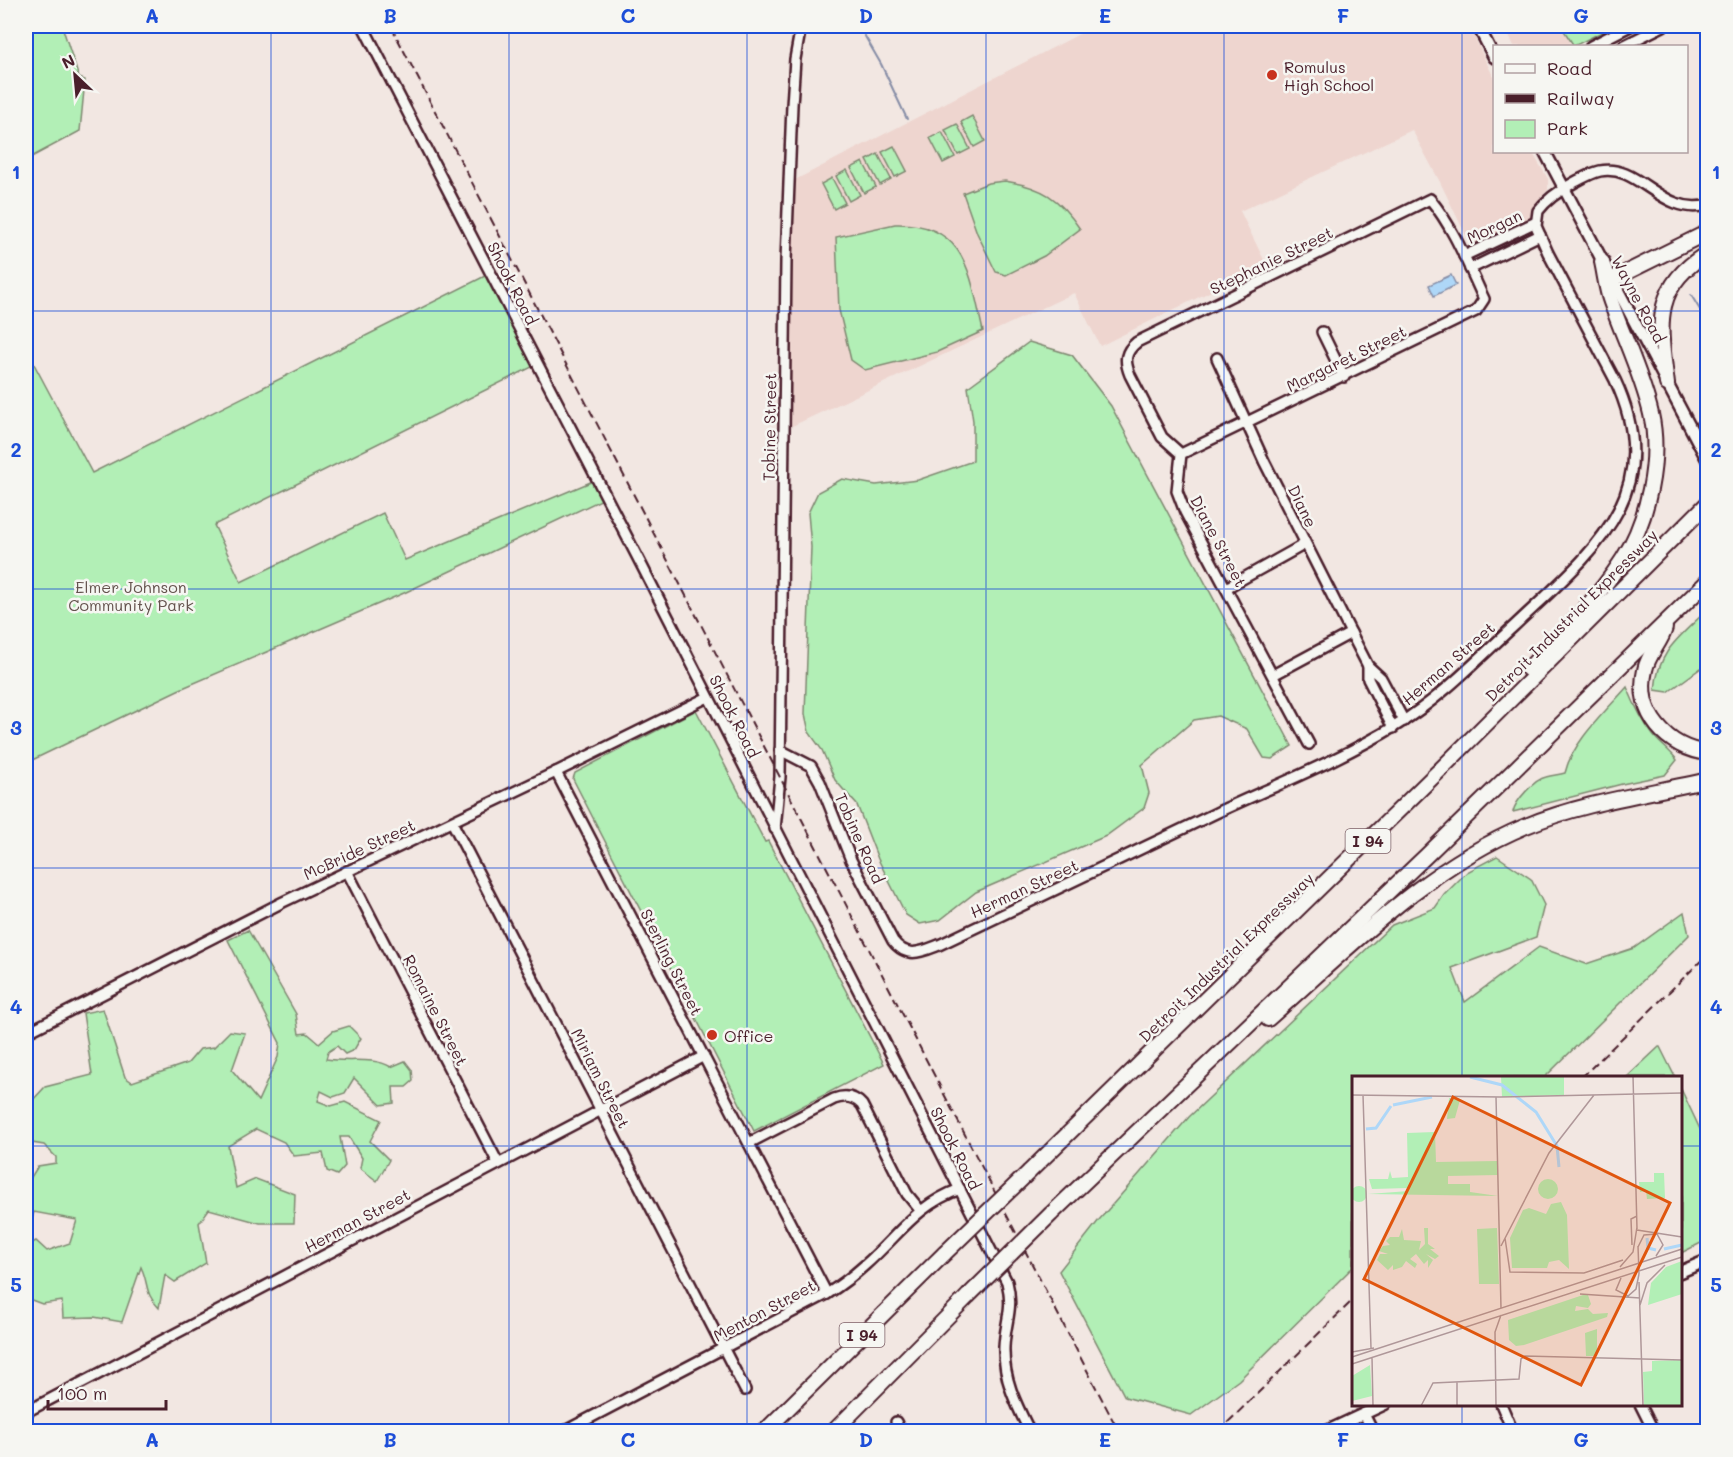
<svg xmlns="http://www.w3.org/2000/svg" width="1733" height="1457" viewBox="0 0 1733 1457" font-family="Mali,sans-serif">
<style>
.built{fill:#eed5cf}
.green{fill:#b2efb6;stroke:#7e8770;stroke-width:1.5}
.water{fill:#aed7f8;stroke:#868da6;stroke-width:1.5}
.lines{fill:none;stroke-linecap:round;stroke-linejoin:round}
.stream{stroke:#868da6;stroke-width:2}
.minor-casing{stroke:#4a1f2b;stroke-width:14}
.major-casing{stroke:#4a1f2b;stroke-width:15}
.highway-casing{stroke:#4a1f2b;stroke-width:18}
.minor{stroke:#f6f6f2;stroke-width:9}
.major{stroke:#f6f6f2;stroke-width:10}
.highway{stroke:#f6f6f2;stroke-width:14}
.rail{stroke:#4a1f2b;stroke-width:2;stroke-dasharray:9 4.5;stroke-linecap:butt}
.highway-bridge-casing{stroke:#4a1f2b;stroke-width:18;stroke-linecap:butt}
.highway-bridge{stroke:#f6f6f2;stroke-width:14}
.grid{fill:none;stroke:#1d4ed8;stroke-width:1.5;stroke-opacity:0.55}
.poi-dot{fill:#c8321e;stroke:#f6f6f2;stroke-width:2}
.labels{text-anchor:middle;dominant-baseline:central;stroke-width:5;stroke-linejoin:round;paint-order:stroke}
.shield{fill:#f6f6f2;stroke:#7e6067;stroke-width:1.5}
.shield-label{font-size:15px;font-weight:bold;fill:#4a1f2b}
.poi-label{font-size:16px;fill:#4a1f2b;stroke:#f6f6f2;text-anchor:start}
.street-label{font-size:16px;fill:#4a1f2b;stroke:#f6f6f2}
.park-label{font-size:16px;fill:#64534e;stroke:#f6f6f2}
.inset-river{fill:none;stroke:#aed7f8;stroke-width:3}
.inset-road{fill:none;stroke:#af9799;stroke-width:1.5}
.view{fill:#e0560e;fill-opacity:0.15;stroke:#e0560e;stroke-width:3}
.inset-edge{fill:none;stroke:#4a1f2b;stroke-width:3}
.neatline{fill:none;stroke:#1d4ed8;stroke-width:2}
.grid-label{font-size:20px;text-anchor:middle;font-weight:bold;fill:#1d4ed8}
</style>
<rect width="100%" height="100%" fill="#f2e7e2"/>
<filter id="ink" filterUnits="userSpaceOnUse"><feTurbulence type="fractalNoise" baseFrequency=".0167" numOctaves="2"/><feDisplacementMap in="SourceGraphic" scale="12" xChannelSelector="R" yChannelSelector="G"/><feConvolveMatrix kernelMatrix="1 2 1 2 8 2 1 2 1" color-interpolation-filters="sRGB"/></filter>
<g filter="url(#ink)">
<!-- built -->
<g class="built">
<polygon points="1095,26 1469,26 1494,78 1494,152 1532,152 1548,179 1548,190 1537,201 1531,213 1531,220 1472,248 1440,182 1412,130 1240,211 1266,264 1100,346 1074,293 788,428 793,181"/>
<polygon points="1504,26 1561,26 1572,46 1514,46"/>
</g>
<!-- green -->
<g class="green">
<polygon points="26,26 62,26 79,78 85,80 80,131 26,160"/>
<polygon points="1561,26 1614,26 1574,46"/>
<polygon points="972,116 985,141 974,147 961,122"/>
<polygon points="957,124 970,149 958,155 945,130"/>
<polygon points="942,132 955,157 943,163 930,138"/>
<polygon points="894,146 907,171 895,177 882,152"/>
<polygon points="878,154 891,179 880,185 867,160"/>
<polygon points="863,162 876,187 864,193 851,168"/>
<polygon points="847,170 860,195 849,201 836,176"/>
<polygon points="832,178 845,203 834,209 821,184"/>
<path d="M1005 181C1043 187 1059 198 1080 229L1044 256 1006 275 996 272 977 233 963 193 988 183Z"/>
<path d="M895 224C967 222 970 275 983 331L937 352 865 370 851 360 839 310 836 237Z"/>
<polygon points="487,275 534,366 214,525 241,582 383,513 405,560 593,481 603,499 404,593 178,690 26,763 26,349 92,473"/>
<polygon points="1029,342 1072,355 1111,406 1292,746 1272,759 1264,758 1247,729 1218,716 1194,720 1142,765 1149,793 1144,808 1106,836 976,892 940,920 920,924 906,915 878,859 857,805 835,780 822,750 809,732 805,714 811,547 808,513 818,492 842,479 876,485 918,480 973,461 973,421 968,387"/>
<path d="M1707 610V659L1705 665 1668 692 1655 690C1658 650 1680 637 1707 610Z"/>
<path d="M1627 687C1634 704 1642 721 1653 735 1661 745 1670 750 1677 760L1665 775 1622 784 1513 812C1515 801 1535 779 1546 777 1553 775 1558 775 1565 773 1572 742 1606 711 1627 687Z"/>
<polygon points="696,710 765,842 768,841 884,1064 754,1131 573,779 575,773"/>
<polygon points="1497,856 1531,879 1544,905 1536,937 1452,968 1465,1002 1539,947 1586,964 1634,948 1684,912 1689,935 1545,1077 1354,1078 1353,1267 1239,1380 1191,1415 1125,1397 1059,1271 1099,1220 1189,1117 1392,925 1435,908 1444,895 1467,872"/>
<path d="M248 930 296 1014 299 1034 307 1033 319 1043 333 1031 349 1026 361 1038 354 1050 345 1054 337 1046 328 1052 326 1059C348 1063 372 1056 391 1067L405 1061 412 1070 413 1081 406 1087H393L394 1103 381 1105 354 1078 345 1093 333 1097 321 1091 318 1101 331 1106 345 1102 381 1120 370 1141 389 1160 377 1181 360 1168 362 1158 349 1137H340L345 1166 337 1175 327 1171 323 1153 294 1156 284 1142 256 1129 228 1146 236 1188 256 1179 295 1194 294 1223H260L209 1209 199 1223 206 1263 175 1282 165 1275 159 1308C144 1293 149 1284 141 1267L122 1322 94 1317 63 1318 62 1301 42 1304 26 1298V1246L36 1241 47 1251 70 1243 77 1220 34 1212 28 1234H26V1183L28 1182 38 1166 56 1163V1157L44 1145 26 1142V1129L32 1115 30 1103 45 1087 92 1075 83 1013 103 1009 125 1077 132 1082 188 1063 200 1049 214 1047 230 1031 245 1033 232 1070 258 1101 278 1057 280 1043 228 940Z"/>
<polygon points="1660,1047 1675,1077 1627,1077 1659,1047"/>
<polygon points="1681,1089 1707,1144 1707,1240 1681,1253"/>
</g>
<!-- water -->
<polygon class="water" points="1451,275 1456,285 1434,296 1429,285"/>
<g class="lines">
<!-- stream -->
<g class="stream">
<polyline points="859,26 881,64 907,119"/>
<polyline points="1691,295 1708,323"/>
</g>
<defs>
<g id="minor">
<path d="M363 26 642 566 1007 1282C1014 1309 1005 1322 1004 1347 1003 1379 1016 1404 1030 1432"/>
<polyline points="1591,46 1630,26"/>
<polyline points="1623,46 1663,26"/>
<polyline points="1464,256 1536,222"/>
<polyline points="1470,269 1540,235"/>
<polyline points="1322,332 1344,377"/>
<polyline points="1217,358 1264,461 1351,633 1368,666 1381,678 1404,721"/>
<path d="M1181 454 1476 311 1484 299C1468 265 1454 228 1430 199L1137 342C1125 352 1124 360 1130 375L1162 437 1181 454 1177 491 1185 512 1309 744"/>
<polyline points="1226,588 1305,544"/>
<polyline points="1368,666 1368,679 1393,728"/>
<polyline points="1273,675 1351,633"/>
<path d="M780 750 811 766 820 782 851 860 893 941C907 959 921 952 939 945 1031 901 1123 857 1216 813 1276 785 1340 760 1397 725 1441 698 1476 661 1514 626 1590 554 1669 496 1615 380L1548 253 1536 226 1538 211C1547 199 1562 189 1575 182 1583 178 1591 173 1600 171 1639 163 1662 217 1708 205"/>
<polyline points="556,772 827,1294"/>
<polyline points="452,822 745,1390"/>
<polyline points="775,829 780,777 786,261 792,105 795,59 801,26"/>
<polyline points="347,871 498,1163"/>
<polyline points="26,1033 283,902 556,772 708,697"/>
<path d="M749 1143 834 1099C845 1095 854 1096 862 1105L907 1194 920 1210"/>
<polyline points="1501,1404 1513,1432"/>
<polyline points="1640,1404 1654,1432"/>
<polyline points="26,1412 704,1056"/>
<polyline points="1364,1414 1373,1432"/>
<polyline points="896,1422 901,1432"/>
<path d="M563 1432 827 1294C841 1285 853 1276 865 1265 898 1236 916 1205 960 1189"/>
</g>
<g id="major">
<polyline points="1478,26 1494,57"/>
<polyline points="1545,152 1708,461"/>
<polyline points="1680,1272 1708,1260"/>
<polyline points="1325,1432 1385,1404"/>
</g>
<g id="highway">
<polyline points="1611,280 1708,232"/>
<path d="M1667 384C1660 328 1650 287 1708 253"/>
<path d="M1665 628C1661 643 1648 654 1645 670 1635 713 1667 748 1708 753"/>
<path d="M1528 669C1560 637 1599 597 1623 559 1648 521 1661 458 1651 414 1642 375 1624 339 1611 302 1606 289 1605 275 1602 262"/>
<path d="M1268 1019C1350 947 1425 868 1526 826 1584 802 1648 794 1708 780"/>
<polyline points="1029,1172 1442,768 1708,503"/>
<polyline points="1051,1214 1427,855 1708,581"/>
<polyline points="764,1432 945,1253"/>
<polyline points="833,1432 968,1296"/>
</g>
</defs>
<!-- minor casing -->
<use href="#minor" class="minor-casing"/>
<!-- major casing -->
<use href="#major" class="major-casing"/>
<!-- highway casing -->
<use href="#highway" class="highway-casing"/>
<!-- minor -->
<use href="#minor" class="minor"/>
<!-- major -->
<use href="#major" class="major"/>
<!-- highway -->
<use href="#highway" class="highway"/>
<!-- rail -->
<g class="rail">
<polyline points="391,26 1119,1432"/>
<polyline points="1581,1078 1708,954"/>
<polyline points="1218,1432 1354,1299"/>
</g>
<defs>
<g id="highway-bridge">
<polyline points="945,1253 1029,1172"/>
<polyline points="968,1296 1051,1214"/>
</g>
</defs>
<!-- highway-bridge casing -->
<use href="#highway-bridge" class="highway-bridge-casing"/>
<!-- highway-bridge -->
<use href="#highway-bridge" class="highway-bridge"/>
</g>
</g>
<!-- grid -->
<path class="grid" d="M271 26V1432M509 26V1432M747 26V1432M986 26V1432M1224 26V1432M1462 26V1078M26 311H1708M26 589H1708M26 868H1708M26 1146H1354M1680 1146H1708M1462 1404V1432"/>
<!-- markers -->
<g class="poi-dot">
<circle cx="1272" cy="75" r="6"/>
<circle cx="712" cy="1035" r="6"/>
</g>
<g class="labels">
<!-- shield labels -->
<g class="shield">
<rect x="1345.5" y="829" width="45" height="24" rx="4.5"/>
<rect x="839.5" y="1323" width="45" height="24" rx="4.5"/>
</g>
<g class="shield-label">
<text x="1368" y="841">I 94</text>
<text x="862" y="1335">I 94</text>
</g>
<!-- poi labels -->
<g class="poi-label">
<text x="1284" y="66">Romulus<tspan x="1284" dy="18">High School</tspan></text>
<text x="724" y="1035">Office</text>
</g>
<!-- street labels -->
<g class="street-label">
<text transform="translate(1494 226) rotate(-25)">Morgan</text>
<text transform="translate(1271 260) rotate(-26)">Stephanie Street</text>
<text transform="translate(513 283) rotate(63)">Shook Road</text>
<text transform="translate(1639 299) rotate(62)">Wayne Road</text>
<text transform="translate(1346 358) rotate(-26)">Margaret Street</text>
<text transform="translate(769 427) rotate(-89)">Tobine Street</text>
<text transform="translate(1303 506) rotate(64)">Diane</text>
<text transform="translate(1219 541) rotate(62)">Diane Street</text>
<text transform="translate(1571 615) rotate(-45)">Detroit Industrial Expressway</text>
<text transform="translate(1448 663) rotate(-41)">Herman Street</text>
<text transform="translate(735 716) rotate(63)">Shook Road</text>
<text transform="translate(860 838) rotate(66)">Tobine Road</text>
<text transform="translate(359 849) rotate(-25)">McBride Street</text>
<text transform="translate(1024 888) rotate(-25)">Herman Street</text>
<text transform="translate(1226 957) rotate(-44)">Detroit Industrial Expressway</text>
<text transform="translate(672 962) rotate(63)">Sterling Street</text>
<text transform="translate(436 1010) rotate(63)">Romaine Street</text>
<text transform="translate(601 1078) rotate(63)">Miriam Street</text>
<text transform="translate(956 1148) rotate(63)">Shook Road</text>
<text transform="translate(357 1220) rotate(-28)">Herman Street</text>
<text transform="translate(764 1310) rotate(-28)">Menton Street</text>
</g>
<!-- park labels -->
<g class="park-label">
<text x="131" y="586">Elmer Johnson<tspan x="131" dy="18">Community Park</tspan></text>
</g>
</g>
<!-- overview -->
<g transform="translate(1352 1076)">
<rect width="330" height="330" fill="#f2e7e2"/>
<path d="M149 0H212V19L150 21ZM97 22 108 24 103 42 95 43ZM83 56 84 86 145 85 146 99 96 100V108H118V116L146 120 16 118 57 115 56 112 20 113 17 103H36L38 95 40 102 56 101 55 57ZM302 97H312L313 122 295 123 294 115 288 116 287 106H302ZM186 113a10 10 0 1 1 20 0a10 10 0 1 1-20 0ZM-1 118a8 8 0 1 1 16 0a8 8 0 1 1-16 0ZM209 126 215 139 217 193 207 184 197 186 195 192H160L158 162 171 134 177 132 194 138 199 128ZM72 152H76V168L83 173H78L87 180 83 183 74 178 81 184 76 192V184L72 188 64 178 58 183 65 188 63 192 54 185 50 191 41 194V189L36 194 25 184 28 178H36L27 175 31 170 38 169 34 165 38 161H47L50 153 52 164 69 165 67 174 73 168ZM145 152 147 208H127L125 153ZM330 185V218L296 229 299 207 314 191ZM231 219H236L239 228 236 232 224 230 223 235 236 233 241 238 256 237 255 241 172 269 164 270 157 264 156 244ZM245 253V280H234L233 257ZM330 284V329H292L291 296 300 295V285ZM18 289 20 320 0 325V300Z" fill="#b2efb6"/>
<path class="inset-river" d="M118 1 150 9 184 36 205 70 207 91M41 29 80 21M14 53 24 52 39 30M295 162 296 172 304 174M312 173 330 169"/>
<path class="inset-road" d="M281 0 285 153M0 19 148 21 330 17M11 19 19 272M144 21 149 232M285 154 330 161M153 162 158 196 232 197 271 184M280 169 279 143 285 140M149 170 197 77 242 19M286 170 287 198M286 171 292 159 305 158 311 169 304 180M268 191 281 176 285 151M269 202 264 214 276 220 284 213 287 198M287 206 291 330M228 218 288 222M288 229 295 207 313 189M0 276 22 272M0 281 330 173M20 281 21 330M0 288 330 181M105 306V330M69 330 81 307 167 303 169 283 173 280 330 284M144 330 143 256 149 239"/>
<path class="view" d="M101 21 318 127 229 309 12 203Z"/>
<rect width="330" height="330" class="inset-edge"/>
</g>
<!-- margin -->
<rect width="1733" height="1457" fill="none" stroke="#f6f6f2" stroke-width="66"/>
<!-- legend -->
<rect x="1493" y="45" width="195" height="108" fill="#f6f6f2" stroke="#b1a0a2" stroke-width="1.5"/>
<rect x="1505" y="64" width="30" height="9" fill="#f6f6f2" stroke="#b1a0a2" stroke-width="1.5"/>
<text x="1547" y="75" font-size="18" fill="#4a1f2b">Road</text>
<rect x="1505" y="94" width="30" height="9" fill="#4a1f2b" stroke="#b1a0a2" stroke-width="1.5"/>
<text x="1547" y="105" font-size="18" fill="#4a1f2b">Railway</text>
<rect x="1505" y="120" width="30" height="18" fill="#b2efb6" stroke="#b1a0a2" stroke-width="1.5"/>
<text x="1547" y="135" font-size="18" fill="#4a1f2b">Park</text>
<!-- north arrow -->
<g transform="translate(75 75) rotate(334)" stroke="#f6f6f2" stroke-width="4.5" paint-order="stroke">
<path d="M0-4.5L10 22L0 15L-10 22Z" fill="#4a1f2b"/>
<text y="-9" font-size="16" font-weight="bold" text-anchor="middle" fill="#4a1f2b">N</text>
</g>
<!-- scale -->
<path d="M48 1400v9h118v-9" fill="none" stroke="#4a1f2b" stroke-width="3"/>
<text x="57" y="1400" font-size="18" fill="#4a1f2b" stroke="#f6f6f2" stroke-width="4.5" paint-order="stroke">100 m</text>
<rect x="33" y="33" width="1667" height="1391" class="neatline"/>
<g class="grid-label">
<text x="152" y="23">A</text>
<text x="390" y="23">B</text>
<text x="628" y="23">C</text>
<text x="866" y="23">D</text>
<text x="1105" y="23">E</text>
<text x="1343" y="23">F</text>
<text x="1581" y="23">G</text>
<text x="16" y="179">1</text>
<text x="1716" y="179">1</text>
<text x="16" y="457">2</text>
<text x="1716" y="457">2</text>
<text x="16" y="735">3</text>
<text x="1716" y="735">3</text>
<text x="16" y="1014">4</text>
<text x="1716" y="1014">4</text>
<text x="16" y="1292">5</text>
<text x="1716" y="1292">5</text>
<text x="152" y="1447">A</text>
<text x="390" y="1447">B</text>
<text x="628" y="1447">C</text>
<text x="866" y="1447">D</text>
<text x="1105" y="1447">E</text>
<text x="1343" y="1447">F</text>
<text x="1581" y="1447">G</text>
</g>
</svg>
